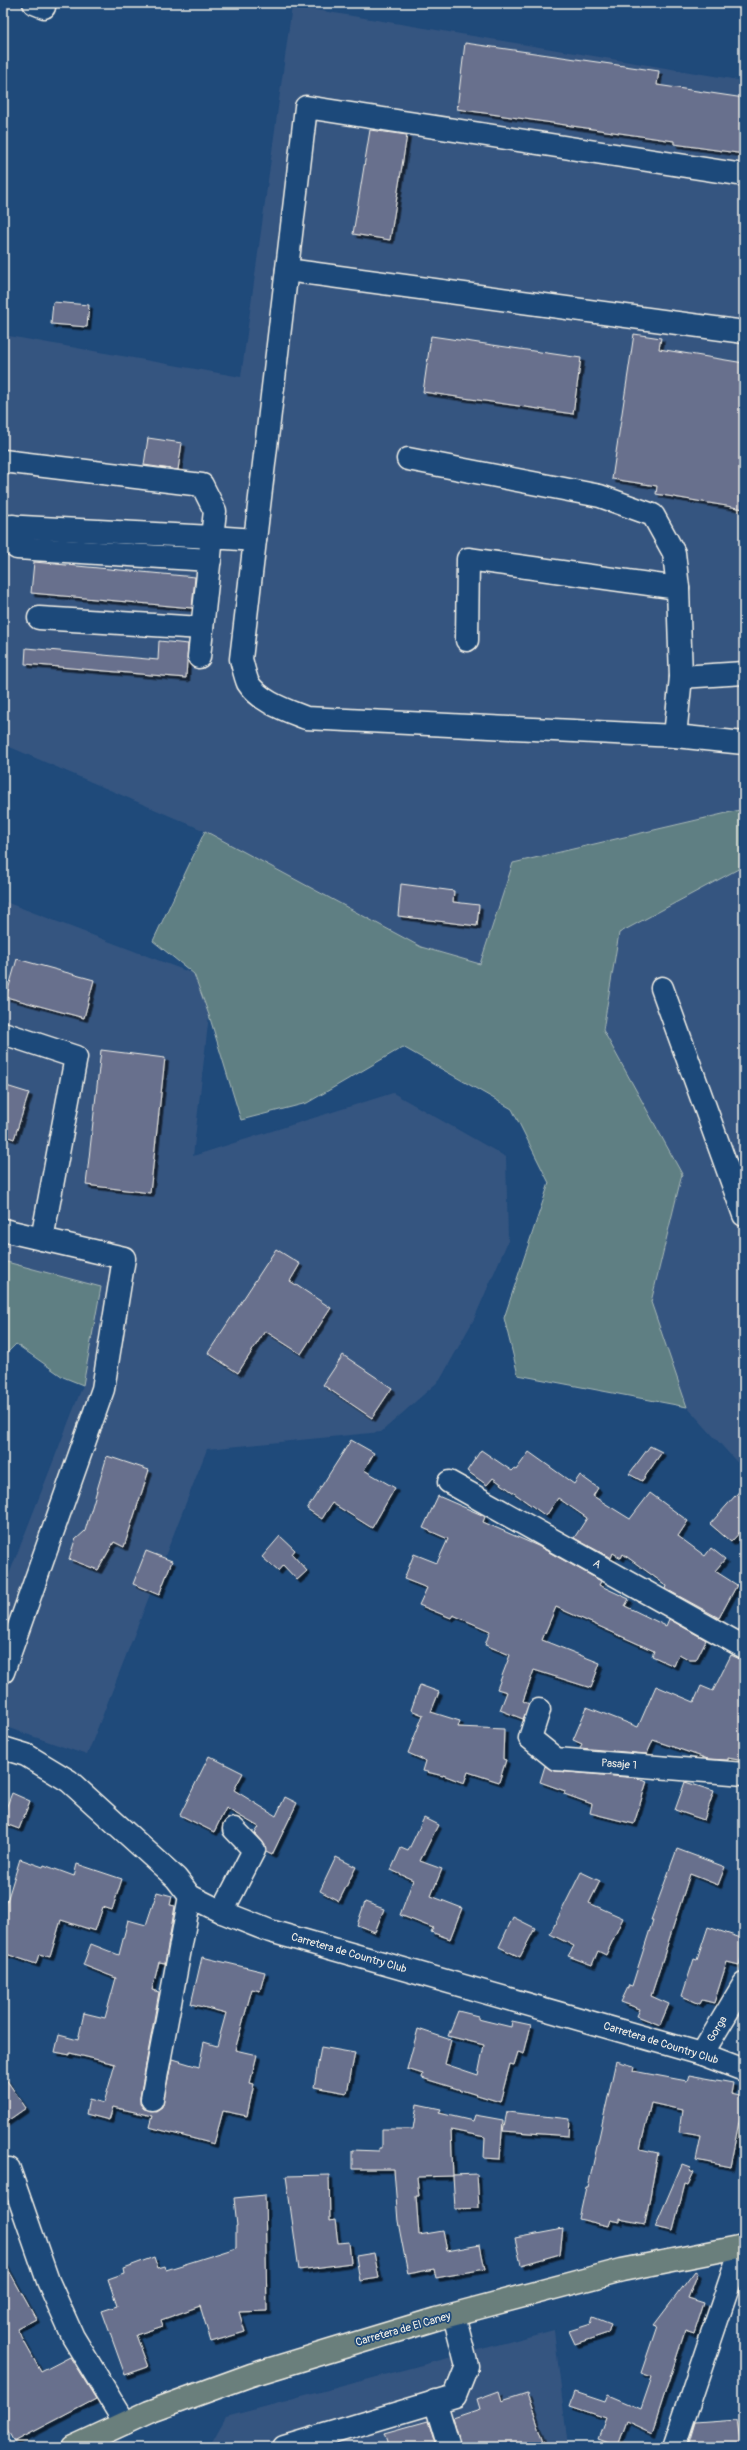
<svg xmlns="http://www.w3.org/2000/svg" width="747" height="2450" viewBox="0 0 747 2450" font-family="Pangolin,sans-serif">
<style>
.built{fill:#355580}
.green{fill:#5e7f83;stroke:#a9b8b6}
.building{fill:#686f8d;stroke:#f4f1e8;filter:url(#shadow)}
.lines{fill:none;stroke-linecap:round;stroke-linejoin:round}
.minor-casing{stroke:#f4f1e8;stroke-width:25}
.major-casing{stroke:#f4f1e8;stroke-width:25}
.minor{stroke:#1f4a7a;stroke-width:22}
.major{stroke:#6b7f7c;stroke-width:22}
.labels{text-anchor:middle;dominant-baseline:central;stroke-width:3.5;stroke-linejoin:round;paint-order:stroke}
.street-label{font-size:11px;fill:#f4f1e8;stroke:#1f4a7a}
</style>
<defs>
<filter id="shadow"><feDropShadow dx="3.5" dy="3.5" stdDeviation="0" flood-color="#0009"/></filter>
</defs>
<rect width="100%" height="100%" fill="#1f4a7a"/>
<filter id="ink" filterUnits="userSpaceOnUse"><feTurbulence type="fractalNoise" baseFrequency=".025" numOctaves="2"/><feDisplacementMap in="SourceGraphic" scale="8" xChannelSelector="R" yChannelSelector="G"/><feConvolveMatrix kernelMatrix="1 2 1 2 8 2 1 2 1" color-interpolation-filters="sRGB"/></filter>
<g filter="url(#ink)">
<!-- built -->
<g class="built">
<polygon points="292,6 744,81 744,809 513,863 480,964 421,947 205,831 3,744 3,335 241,377"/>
<polygon points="744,866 744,1470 687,1407 651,1302 682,1174 603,1030 619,933"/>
<polygon points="3,901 194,974 209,1015 193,1156 393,1093 506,1157 508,1241 474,1319 440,1380 381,1432 207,1449 87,1755 3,1726 3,1590 83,1385 100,1287 3,1261"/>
<polygon points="554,2330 568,2447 209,2447 226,2417"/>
</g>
<!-- green -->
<g class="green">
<polygon points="744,809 744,866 619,933 603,1030 682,1174 651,1302 687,1407 518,1375 504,1318 549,1183 512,1109 403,1047 307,1103 241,1120 209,1015 194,974 153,941 205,831 421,947 480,964 513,863"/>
<polygon points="3,1261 101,1287 83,1385 63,1377 16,1344 3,1357"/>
</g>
<!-- building -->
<g class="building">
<polygon points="465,43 659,71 657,85 744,98 744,154 674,144 674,141 457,109"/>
<polygon points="370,130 407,135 390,240 353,234"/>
<polygon points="53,302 89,305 87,327 51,324"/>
<polygon points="634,334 661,338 659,349 744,363 744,509 656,494 657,486 612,479"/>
<polygon points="431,336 581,358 573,414 423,392"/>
<polygon points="148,438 182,443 178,470 144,465"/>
<polygon points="34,562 195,577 192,608 31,593"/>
<polygon points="159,641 188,644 186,678 25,664 26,648 158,660"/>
<polygon points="401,884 454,891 453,902 479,905 477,926 398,916"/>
<polygon points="17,959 94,980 84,1018 6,997"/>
<polygon points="101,1050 165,1058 150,1193 86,1185"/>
<polygon points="3,1085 29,1093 14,1139 3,1135"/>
<polygon points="276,1249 300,1264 290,1281 331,1308 301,1354 265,1331 238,1373 208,1353"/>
<polygon points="343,1355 392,1388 372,1418 323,1385"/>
<polygon points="351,1440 374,1453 364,1470 395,1488 372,1528 332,1503 322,1519 307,1509"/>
<polygon points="650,1446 662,1452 642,1481 629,1474"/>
<polygon points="481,1450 512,1471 514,1469 516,1470 529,1452 574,1484 580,1475 598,1488 593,1496 630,1519 650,1493 688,1521 678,1536 705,1556 711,1548 725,1559 715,1571 737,1585 719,1618 666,1589 667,1586 623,1554 621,1558 613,1553 611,1558 574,1538 587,1518 558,1498 546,1516 493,1478 487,1485 467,1471"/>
<polygon points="107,1456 149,1470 124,1547 114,1542 98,1570 69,1559 75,1540 85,1531"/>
<polygon points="744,1486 744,1528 731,1542 710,1524"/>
<polygon points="438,1496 482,1515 485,1517 483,1522 538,1546 601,1581 599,1585 629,1599 625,1606 666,1626 669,1619 706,1640 696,1660 690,1660 679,1654 674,1666 652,1656 654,1651 556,1607 542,1640 600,1663 591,1688 534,1670 523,1701 529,1704 523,1719 500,1710 507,1692 497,1689 510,1655 485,1645 490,1631 453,1615 451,1618 419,1605 427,1588 404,1579 414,1554 437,1563 448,1539 423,1528"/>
<polygon points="280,1536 295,1550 292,1554 307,1571 297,1580 283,1565 278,1571 262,1557"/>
<polygon points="146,1551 172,1561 159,1595 133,1584"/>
<polygon points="731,1655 744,1661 744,1761 728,1758 728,1760 708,1759 653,1740 647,1754 580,1748 582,1744 573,1740 587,1707 638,1727 656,1686 694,1702 701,1686 713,1691"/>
<polygon points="420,1685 439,1692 431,1712 460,1721 458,1727 504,1729 503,1759 506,1760 499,1782 468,1772 464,1783 443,1775 443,1776 423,1771 426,1761 408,1753 423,1715 411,1710"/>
<polygon points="209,1756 243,1773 234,1790 276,1816 285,1797 297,1803 272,1855 266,1852 263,1842 255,1833 259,1827 226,1808 214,1832 180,1815"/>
<polygon points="545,1766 555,1771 637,1778 647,1781 634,1824 590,1813 592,1804 564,1794 565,1791 540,1782"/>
<polygon points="685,1782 714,1791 704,1820 675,1810"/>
<polygon points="12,1793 30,1801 19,1829 3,1823 3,1816"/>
<polygon points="424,1818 438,1825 420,1861 442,1869 431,1896 462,1908 450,1939 431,1932 433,1928 400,1915 413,1880 391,1870 401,1848 408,1851"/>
<polygon points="677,1849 725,1867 718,1885 690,1874 651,1996 669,2004 660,2025 637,2016 640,2009 621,2002 629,1985 632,1986 653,1920 651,1920"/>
<polygon points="336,1857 356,1867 339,1901 320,1891"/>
<polygon points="20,1859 43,1867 44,1865 74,1876 77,1864 122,1879 112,1910 103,1907 95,1931 61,1920 50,1957 39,1954 36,1964 3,1953 3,1914"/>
<polygon points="581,1872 600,1881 589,1903 623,1918 606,1955 598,1951 592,1965 568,1956 574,1946 550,1934"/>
<polygon points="157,1892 172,1896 170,1905 175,1906 165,1963 159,1962 152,1990 159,1992 140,2097 140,2104 144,2109 156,2111 162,2107 172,2059 199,2067 204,2042 217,2046 226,2013 191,2004 202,1957 265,1972 260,1991 252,1989 235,2050 257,2055 250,2083 254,2084 247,2116 223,2111 214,2144 149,2127 152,2116 113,2107 109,2120 86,2114 89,2099 104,2103 115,2064 70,2053 70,2055 55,2052 59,2035 78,2040 84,2013 105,2018 116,1978 83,1965 91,1944 119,1955 128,1920 146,1925"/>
<polygon points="365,1902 384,1909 375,1932 357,1925"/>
<polygon points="513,1917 535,1928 520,1957 499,1947"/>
<polygon points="708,1927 744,1939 744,1949 739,1965 727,1962 714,2003 702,2000 700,2004 682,1996 694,1959 697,1960"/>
<polygon points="458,2011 478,2016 478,2019 511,2027 512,2021 531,2025 524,2054 518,2052 514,2065 510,2064 500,2102 422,2078 423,2074 407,2069 418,2029 451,2040 445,2064 478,2075 484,2045 448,2036"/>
<polygon points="321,2047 355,2053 347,2093 314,2087"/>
<polygon points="616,2061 634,2066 633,2071 687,2081 689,2075 733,2083 731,2094 744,2097 730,2167 696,2160 701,2136 679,2132 682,2110 651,2103 640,2149 658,2153 645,2224 619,2219 619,2222 610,2220 608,2226 579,2219 586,2187 588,2187"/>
<polygon points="3,2075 26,2108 3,2124"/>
<polygon points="417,2104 441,2109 439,2113 473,2121 475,2115 503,2120 500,2159 484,2158 485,2137 451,2130 453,2176 417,2177 419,2196 416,2196 419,2235 443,2231 447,2251 480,2245 485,2269 436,2278 434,2269 408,2274 398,2222 394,2169 352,2169 352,2150 379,2151 379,2148 382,2148 382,2129 413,2129"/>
<polygon points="507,2112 570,2119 569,2136 503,2131"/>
<polygon points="682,2164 690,2167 689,2170 694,2172 688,2185 685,2184 673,2231 655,2227"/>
<polygon points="477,2174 479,2208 455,2209 453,2175"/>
<polygon points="329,2175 330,2221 335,2220 338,2243 349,2242 351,2263 299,2270 286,2176"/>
<polygon points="265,2195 267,2311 239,2312 245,2332 211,2342 200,2306 161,2320 163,2326 136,2335 148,2367 125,2375 102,2311 117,2306 108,2279 125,2273 124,2268 154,2257 158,2269 165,2267 166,2270 236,2248 236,2226 237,2226 234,2198"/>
<polygon points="563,2229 560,2254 521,2265 515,2238"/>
<polygon points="374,2253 379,2278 360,2281 356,2256"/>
<polygon points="3,2260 36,2319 17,2329 41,2372 70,2357 96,2399 14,2442 3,2422"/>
<polygon points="695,2271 698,2273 688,2298 704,2303 694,2334 685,2331 652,2433 626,2421 617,2446 598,2439 606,2418 570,2406 575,2392 605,2402 608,2395 641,2409 652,2377 641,2373 657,2326 654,2325"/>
<polygon points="593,2317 611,2324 608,2333 575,2344 569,2331 591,2324"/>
<polygon points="499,2391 502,2401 527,2393 546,2447 461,2447 453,2418 480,2409 477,2399"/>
<polygon points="737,2420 741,2447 688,2447 695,2423"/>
<polygon points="428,2421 436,2447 390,2447 385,2433"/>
</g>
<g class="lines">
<defs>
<g id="minor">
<polyline points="34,3 44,7"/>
<path d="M744 175 306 107 241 659C243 666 245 676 248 683 260 702 286 710 306 718L675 736 744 743"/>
<polyline points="287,270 744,332"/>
<polyline points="408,459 600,496 653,515 674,553 678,588"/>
<polyline points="3,461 202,485 215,511 212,537 3,526"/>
<polyline points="13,526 10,543 17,548 210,560"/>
<polyline points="39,618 202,628"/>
<polyline points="467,640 468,559 678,588 681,677 675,736"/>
<polyline points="199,657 212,537 255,540"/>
<polyline points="681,677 744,673"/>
<polyline points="662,988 744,1215"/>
<polyline points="3,1033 76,1057 42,1239"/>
<polyline points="3,1230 124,1258 103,1389 3,1672"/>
<polyline points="449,1482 744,1647"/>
<polyline points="539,1710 530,1738 556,1759 744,1774"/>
<polyline points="3,1748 26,1755 69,1781 176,1878 190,1896 222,1912 270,1931 702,2054 744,2070"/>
<polyline points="222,1912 254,1850 234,1829"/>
<polyline points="702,2054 744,1984"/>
<polyline points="152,2099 190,1896"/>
<polyline points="9,2169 48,2281 73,2337 125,2423"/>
<polyline points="435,2401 449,2447"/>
<polyline points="284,2447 455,2396 467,2366 454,2315"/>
<polyline points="674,2447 742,2246"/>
</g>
<polyline id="major" points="73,2447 149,2412 251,2375 436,2319 622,2270 744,2246"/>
</defs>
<!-- minor casing -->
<use href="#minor" class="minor-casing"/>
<!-- major casing -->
<use href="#major" class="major-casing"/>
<!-- minor -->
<use href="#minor" class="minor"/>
<!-- major -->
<use href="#major" class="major"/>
</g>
</g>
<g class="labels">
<!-- street labels -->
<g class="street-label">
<text transform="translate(597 1564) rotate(29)">A</text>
<text transform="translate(619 1764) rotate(4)">Pasaje 1</text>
<text transform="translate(349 1953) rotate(16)">Carretera de Country Club</text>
<text transform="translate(717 2029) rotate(-59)">Gorga</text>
<text transform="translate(661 2043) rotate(17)">Carretera de Country Club</text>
<text transform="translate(403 2329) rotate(-16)">Carretera de El Caney</text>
</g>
</g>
<!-- margin -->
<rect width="747" height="2450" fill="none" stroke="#1f4a7a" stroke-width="16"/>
<rect x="8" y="8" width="731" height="2434" fill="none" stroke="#f4f1e8" stroke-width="1.5" filter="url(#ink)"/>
</svg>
